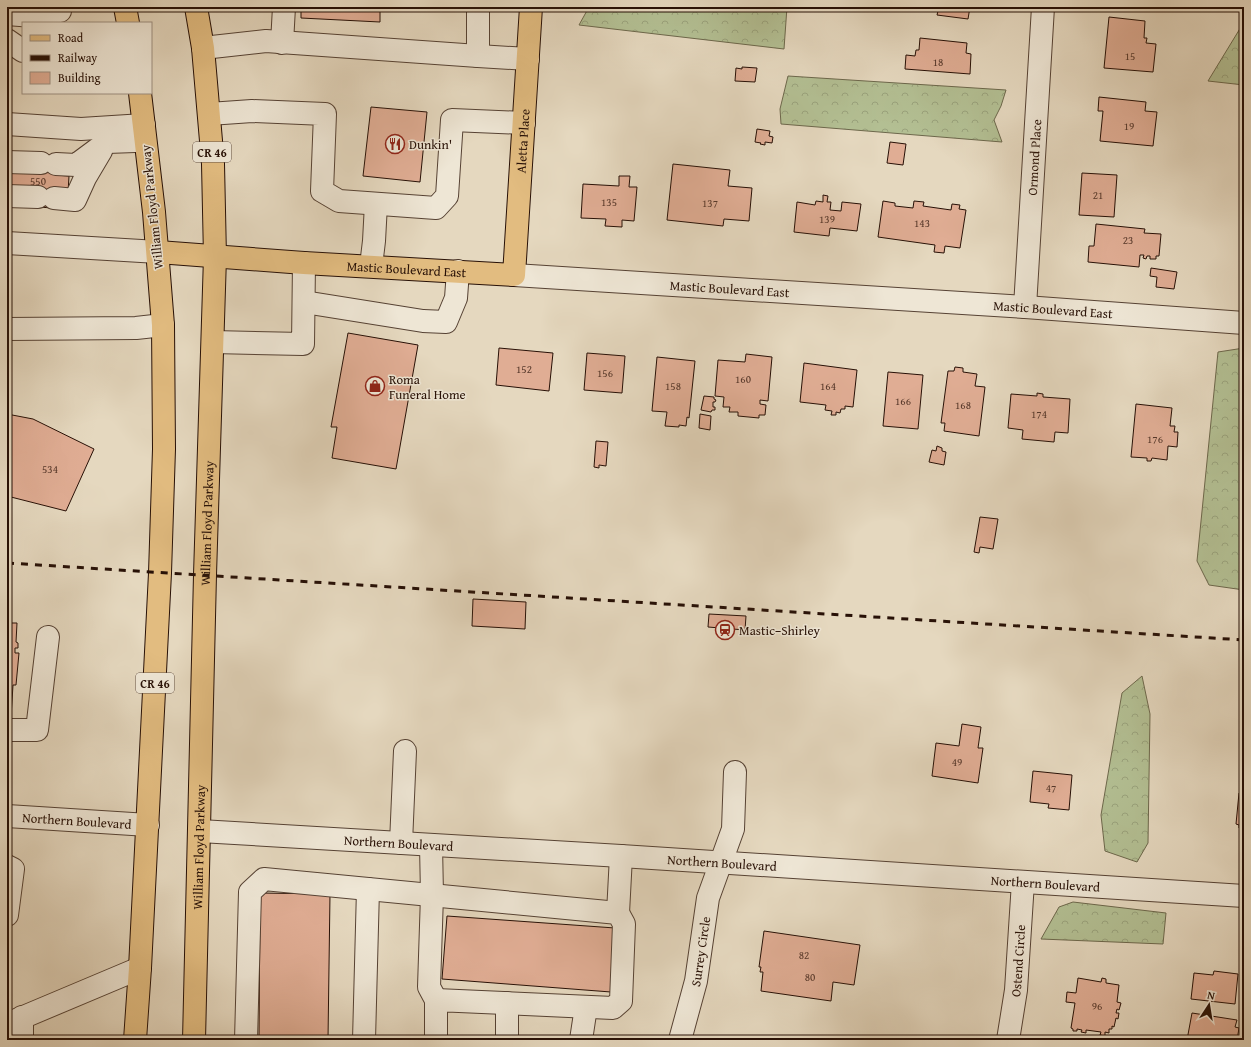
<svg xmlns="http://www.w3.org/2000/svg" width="1251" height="1047" viewBox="0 0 1251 1047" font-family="'Gentium Book Plus',serif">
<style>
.forest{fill:url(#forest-crowns);stroke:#6d684c}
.building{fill:#e0ad94;stroke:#271006}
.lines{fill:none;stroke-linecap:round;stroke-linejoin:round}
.minor-casing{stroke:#564234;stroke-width:24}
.major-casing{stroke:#271006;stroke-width:24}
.highway-casing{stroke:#271006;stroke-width:24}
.minor{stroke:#eee6d5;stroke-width:22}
.major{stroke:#e2bc80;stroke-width:22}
.highway{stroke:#e2bc80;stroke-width:22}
.rail{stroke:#271006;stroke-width:3;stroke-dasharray:7 7;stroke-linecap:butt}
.labels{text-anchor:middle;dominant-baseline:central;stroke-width:3;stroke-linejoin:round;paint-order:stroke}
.number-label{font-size:11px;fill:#55372a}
.shield{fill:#eee6d5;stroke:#635044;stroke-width:1}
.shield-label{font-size:12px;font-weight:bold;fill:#271006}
.street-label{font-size:13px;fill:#271006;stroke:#eee6d5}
.poi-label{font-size:13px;fill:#271006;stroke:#eee6d5;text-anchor:start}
</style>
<defs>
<pattern id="forest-crowns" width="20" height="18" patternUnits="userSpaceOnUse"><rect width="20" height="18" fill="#b3bf93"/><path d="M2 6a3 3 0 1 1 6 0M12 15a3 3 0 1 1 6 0" fill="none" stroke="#9aa37d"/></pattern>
</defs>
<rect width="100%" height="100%" fill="#e5d8bf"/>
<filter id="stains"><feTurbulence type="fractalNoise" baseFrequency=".005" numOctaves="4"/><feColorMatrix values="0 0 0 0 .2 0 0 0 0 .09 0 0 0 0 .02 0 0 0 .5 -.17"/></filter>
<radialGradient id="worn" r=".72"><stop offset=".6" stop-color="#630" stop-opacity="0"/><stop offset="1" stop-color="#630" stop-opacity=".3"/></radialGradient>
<!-- forest -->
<g class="forest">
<polygon points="589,7 787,7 784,49 579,25"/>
<polygon points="1244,22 1244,85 1208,81"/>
<polygon points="788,76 1006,90 1001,106 994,120 1002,142 781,124 780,109"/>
<polygon points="1244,348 1244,590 1209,585 1197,561 1218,352"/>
<polygon points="1142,676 1150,714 1148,843 1137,862 1105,851 1101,815 1122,693"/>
<polygon points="1073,902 1166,913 1163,944 1041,939 1059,907"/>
</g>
<!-- building -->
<g class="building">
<polygon points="301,7 380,7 380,22 301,18"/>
<polygon points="939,7 970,7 968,19 937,15"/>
<polygon points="1109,17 1145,21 1144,38 1147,38 1146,43 1156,44 1153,72 1104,68"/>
<polygon points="920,38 967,43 966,53 971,54 970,74 905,69 906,55 915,56 916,50 919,50"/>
<polygon points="742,67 757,68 755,82 735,81 736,68 742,69"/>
<polygon points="1099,97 1146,102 1145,111 1157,112 1153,146 1100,141 1103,111 1098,111"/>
<polygon points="371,107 427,112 420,182 363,176"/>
<polygon points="757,129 770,131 769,136 773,137 772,143 765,142 765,145 760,144 761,143 755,142"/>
<polygon points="890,142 906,144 903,165 887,163"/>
<polygon points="42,157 55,175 69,176 68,193 54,208 37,207 7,187 7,170"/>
<polygon points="673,164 730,170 728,186 752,188 749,221 724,219 723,226 667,220"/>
<polygon points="1082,173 1117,175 1114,217 1079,215"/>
<polygon points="619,176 630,176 629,187 637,187 634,221 622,220 622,227 605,226 606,219 581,218 583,184 619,186"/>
<polygon points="823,195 828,196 827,202 831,202 830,210 841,211 842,202 861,204 857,231 830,228 829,236 794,232 797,202 815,205 816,201 823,202"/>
<polygon points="883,201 895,203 895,206 913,208 914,201 924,202 923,206 951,210 952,204 960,205 959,209 966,210 960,248 945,246 944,253 934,252 935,245 878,237"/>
<polygon points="1096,224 1145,229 1144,233 1161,234 1159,256 1156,256 1156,259 1150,259 1150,256 1147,256 1146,259 1143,258 1144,255 1140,255 1139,267 1088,262 1089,246 1094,246"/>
<polygon points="1151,268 1177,272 1174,289 1156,287 1157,277 1150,276"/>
<polygon points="348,333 418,345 396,469 332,458 337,427 331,427"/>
<polygon points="499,348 553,353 549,391 496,385"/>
<polygon points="587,353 625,356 622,393 584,390"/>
<polygon points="746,354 772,357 768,401 760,400 760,404 766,405 765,415 759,415 759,418 738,416 738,412 729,412 730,407 723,407 724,397 715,396 718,360 745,362"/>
<polygon points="657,357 695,361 689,418 687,417 686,426 679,425 679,427 665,426 667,412 652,411"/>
<polygon points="804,363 857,370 853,407 845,406 845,409 841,409 840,413 836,412 836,415 831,415 832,411 825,410 826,405 800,402"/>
<polygon points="955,367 963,368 963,372 977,374 975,386 985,387 979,436 944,431 945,423 941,423 948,371 954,371"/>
<polygon points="888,372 923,375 918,429 883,426"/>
<polygon points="1037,393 1043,394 1043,397 1070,399 1068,433 1055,432 1054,442 1022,439 1023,430 1008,428 1011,394 1037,396"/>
<polygon points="704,396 714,397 714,399 716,400 715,402 713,402 713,407 715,407 715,410 712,410 711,412 701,410"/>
<polygon points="1136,404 1172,408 1170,426 1175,426 1174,432 1178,432 1177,447 1168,446 1167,460 1152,458 1151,461 1147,461 1147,458 1131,457"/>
<polygon points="7,414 33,419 94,449 66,511 7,496 7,490 9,491 9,488 7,487"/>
<polygon points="700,414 711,416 710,430 699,428"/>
<polygon points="596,441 608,442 606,466 599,465 599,468 594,467"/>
<polygon points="937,446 942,448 942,451 946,452 944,465 929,462 932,450 936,451"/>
<polygon points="980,517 998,519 993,549 980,547 979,553 974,552"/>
<polygon points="473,599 526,602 525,629 472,626"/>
<polygon points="709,614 746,616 745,630 708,627"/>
<polygon points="7,623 17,623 16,642 18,643 18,648 15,648 15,653 19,653 16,685 13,685 11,717 7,716"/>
<polygon points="962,724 981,727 978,748 983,748 978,783 932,776 936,743 959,746"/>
<polygon points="1033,771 1072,775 1069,810 1048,808 1049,804 1030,802"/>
<polygon points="1239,793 1244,793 1244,829 1239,828 1239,825 1236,824"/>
<polygon points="260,893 330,894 328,1040 259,1040"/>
<polygon points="447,916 615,928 611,992 442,979"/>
<polygon points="764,931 860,945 854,985 833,982 831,1001 761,991 763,972 760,972 761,967 759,967"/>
<polygon points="1214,971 1238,974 1235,1004 1191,999 1194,973 1213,975"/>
<polygon points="1078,978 1101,982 1102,978 1106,979 1106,983 1119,985 1117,1002 1121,1003 1119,1010 1117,1009 1116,1013 1119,1013 1118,1019 1116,1018 1114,1027 1112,1026 1112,1029 1109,1029 1109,1033 1105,1032 1105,1036 1100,1035 1101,1032 1086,1030 1086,1033 1081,1032 1082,1030 1077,1029 1077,1031 1073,1031 1073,1029 1071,1028 1075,1003 1066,1002 1067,992 1076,993"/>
<polygon points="1192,1013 1237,1020 1235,1027 1239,1028 1237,1040 1187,1040"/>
</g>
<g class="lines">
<defs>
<g id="minor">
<polyline points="7,14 33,16 60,11"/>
<polyline points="7,40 23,51"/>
<polyline points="282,43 284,7"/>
<polyline points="203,48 266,41 478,56 528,59"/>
<polyline points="478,56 478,7"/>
<polyline points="209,114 252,111 325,114 322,191 339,201 436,208 447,196 452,120 524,123"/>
<polyline points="7,124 81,129 144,125"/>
<polyline points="7,162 41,163"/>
<polyline points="56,164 76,165 107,142 135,141"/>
<polyline points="7,196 38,197"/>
<polyline points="54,198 75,200 85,178 101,151"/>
<polyline points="7,243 158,252"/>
<polyline points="371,266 374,241 376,204"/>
<path id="s1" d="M514 275 1025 307 1244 323"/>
<polyline points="304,302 423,321 446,322 456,298 458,271"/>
<path id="s2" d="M1025 307 1043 7"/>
<polyline points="7,329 136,328 163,325"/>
<polyline points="213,342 303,344 304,263"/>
<polyline points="7,730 37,730 48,637"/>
<path id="s3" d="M7 816 148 825"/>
<path id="s4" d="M200 831 621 856 1244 896"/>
<polyline points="401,843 405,751"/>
<polyline points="431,845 432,895 429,987 436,1000"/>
<polyline points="7,866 13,869 7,915"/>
<polyline points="618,913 621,856"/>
<polyline points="7,1024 140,968"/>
<polyline points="22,1040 22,1017"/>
<polyline points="246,1040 250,892 264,879 618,913 624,924 621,1001 613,1008 436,1000 436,1040"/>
<polyline points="364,1040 368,889"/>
<polyline points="507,1040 507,1003"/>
<polyline points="581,1040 586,1007"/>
<path id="s5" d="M680 1040 696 981 708 898 733 829 735 772"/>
<path id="s6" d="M1008 1040 1016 990 1023 882"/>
</g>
<g id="major">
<path id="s7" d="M158 252 304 263 514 275 531 7"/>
</g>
<g id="highway">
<polyline points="125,7 128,23"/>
<polyline points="135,1040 140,968 160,573 164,449 163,325 154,212 140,93"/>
<path id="s8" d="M194 1040 205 575 215 257 213 164 203 48 196 7"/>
</g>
</defs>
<!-- minor casing -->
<use href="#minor" class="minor-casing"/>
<!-- major casing -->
<use href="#major" class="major-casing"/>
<!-- highway casing -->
<use href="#highway" class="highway-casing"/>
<!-- minor -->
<use href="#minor" class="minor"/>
<!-- major -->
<use href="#major" class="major"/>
<!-- highway -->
<use href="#highway" class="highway"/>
<!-- rail -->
<polyline class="rail" points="7,563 1244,640"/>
</g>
<!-- icons -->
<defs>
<symbol id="restaurant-ring" viewBox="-11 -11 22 22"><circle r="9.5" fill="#eee6d5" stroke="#8f2418" stroke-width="1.5"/><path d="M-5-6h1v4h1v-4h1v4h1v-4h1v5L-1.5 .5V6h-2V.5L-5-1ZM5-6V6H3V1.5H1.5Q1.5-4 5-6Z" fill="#8f2418"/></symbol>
<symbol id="shop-ring" viewBox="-11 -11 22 22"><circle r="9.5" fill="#eee6d5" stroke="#8f2418" stroke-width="1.5"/><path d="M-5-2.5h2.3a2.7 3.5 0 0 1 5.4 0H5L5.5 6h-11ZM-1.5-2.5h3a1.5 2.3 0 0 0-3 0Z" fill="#8f2418"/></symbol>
<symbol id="station-ring" viewBox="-11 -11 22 22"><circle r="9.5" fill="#eee6d5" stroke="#8f2418" stroke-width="1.5"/><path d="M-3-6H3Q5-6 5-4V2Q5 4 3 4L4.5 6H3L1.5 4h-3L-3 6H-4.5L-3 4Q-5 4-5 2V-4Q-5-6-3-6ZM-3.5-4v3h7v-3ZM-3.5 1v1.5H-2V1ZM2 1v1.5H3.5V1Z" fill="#8f2418"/></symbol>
</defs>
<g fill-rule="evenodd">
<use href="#restaurant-ring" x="384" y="133" width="22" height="22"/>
<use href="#shop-ring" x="364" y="375" width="22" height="22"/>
<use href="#station-ring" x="714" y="619" width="22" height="22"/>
</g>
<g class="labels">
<!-- number labels -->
<g class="number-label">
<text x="1130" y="56">15</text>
<text x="938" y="62">18</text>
<text x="1129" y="126">19</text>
<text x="38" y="181">550</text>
<text x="1098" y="195">21</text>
<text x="609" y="202">135</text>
<text x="710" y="203">137</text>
<text x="827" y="219">139</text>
<text x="922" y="223">143</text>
<text x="1128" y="240">23</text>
<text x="524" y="369">152</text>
<text x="605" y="373">156</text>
<text x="743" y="379">160</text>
<text x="673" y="386">158</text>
<text x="828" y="386">164</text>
<text x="903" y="401">166</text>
<text x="963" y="405">168</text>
<text x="1039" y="414">174</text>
<text x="1155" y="439">176</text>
<text x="50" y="469">534</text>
<text x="957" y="762">49</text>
<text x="1051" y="788">47</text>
<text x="804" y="955">82</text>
<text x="810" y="977">80</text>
<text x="1097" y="1006">96</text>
</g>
<!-- shield labels -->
<g class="shield">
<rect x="193" y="142" width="38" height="20" rx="3"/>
<rect x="136" y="673" width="38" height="20" rx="3"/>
</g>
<g class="shield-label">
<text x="212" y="152">CR 46</text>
<text x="155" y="683">CR 46</text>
</g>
<!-- street labels -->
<g class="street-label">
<text stroke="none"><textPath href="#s7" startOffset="491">Aletta Place</textPath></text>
<text stroke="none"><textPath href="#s2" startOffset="150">Ormond Place</textPath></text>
<text transform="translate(152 207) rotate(-96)">William Floyd Parkway</text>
<text stroke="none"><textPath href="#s7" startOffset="249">Mastic Boulevard East</textPath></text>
<text stroke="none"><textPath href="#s1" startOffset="216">Mastic Boulevard East</textPath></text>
<text stroke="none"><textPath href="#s1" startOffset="540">Mastic Boulevard East</textPath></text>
<text stroke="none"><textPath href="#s8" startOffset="517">William Floyd Parkway</textPath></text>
<text stroke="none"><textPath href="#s3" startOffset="70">Northern Boulevard</textPath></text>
<text stroke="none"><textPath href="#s4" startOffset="199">Northern Boulevard</textPath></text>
<text stroke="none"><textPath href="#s8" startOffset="193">William Floyd Parkway</textPath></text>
<text stroke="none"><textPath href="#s4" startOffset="523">Northern Boulevard</textPath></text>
<text stroke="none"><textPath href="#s4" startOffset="847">Northern Boulevard</textPath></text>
<text stroke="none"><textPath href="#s5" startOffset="91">Surrey Circle</textPath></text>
<text stroke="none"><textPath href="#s6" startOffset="80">Ostend Circle</textPath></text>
</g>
<!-- poi labels -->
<g class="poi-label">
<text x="409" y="144">Dunkin'</text>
<text x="389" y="379">Roma<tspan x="389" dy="15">Funeral Home</tspan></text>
<text x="739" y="630">Mastic–Shirley</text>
</g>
</g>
<!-- margin -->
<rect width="1251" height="1047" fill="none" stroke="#e5d8bf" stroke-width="24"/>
<rect x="8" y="8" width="1235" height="1031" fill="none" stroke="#271006" stroke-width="2"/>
<rect x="12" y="12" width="1227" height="1023" fill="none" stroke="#271006"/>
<!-- legend -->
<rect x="22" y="22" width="130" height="72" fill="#eee6d5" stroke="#9e9082"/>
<rect x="30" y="35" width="20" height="6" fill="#e2bc80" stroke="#9e9082"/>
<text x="58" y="42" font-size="12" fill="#271006">Road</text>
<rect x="30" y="55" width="20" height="6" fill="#271006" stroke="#9e9082"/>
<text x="58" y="62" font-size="12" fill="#271006">Railway</text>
<rect x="30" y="72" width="20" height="12" fill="#e0ad94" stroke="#9e9082"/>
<text x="58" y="82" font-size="12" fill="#271006">Building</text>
<!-- north arrow -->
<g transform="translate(1209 1005) rotate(12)" stroke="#eee6d5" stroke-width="3" paint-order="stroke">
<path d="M0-3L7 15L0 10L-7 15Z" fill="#271006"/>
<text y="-6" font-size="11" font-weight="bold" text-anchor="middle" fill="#271006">N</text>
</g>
<rect width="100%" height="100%" filter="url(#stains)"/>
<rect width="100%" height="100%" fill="url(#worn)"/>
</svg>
